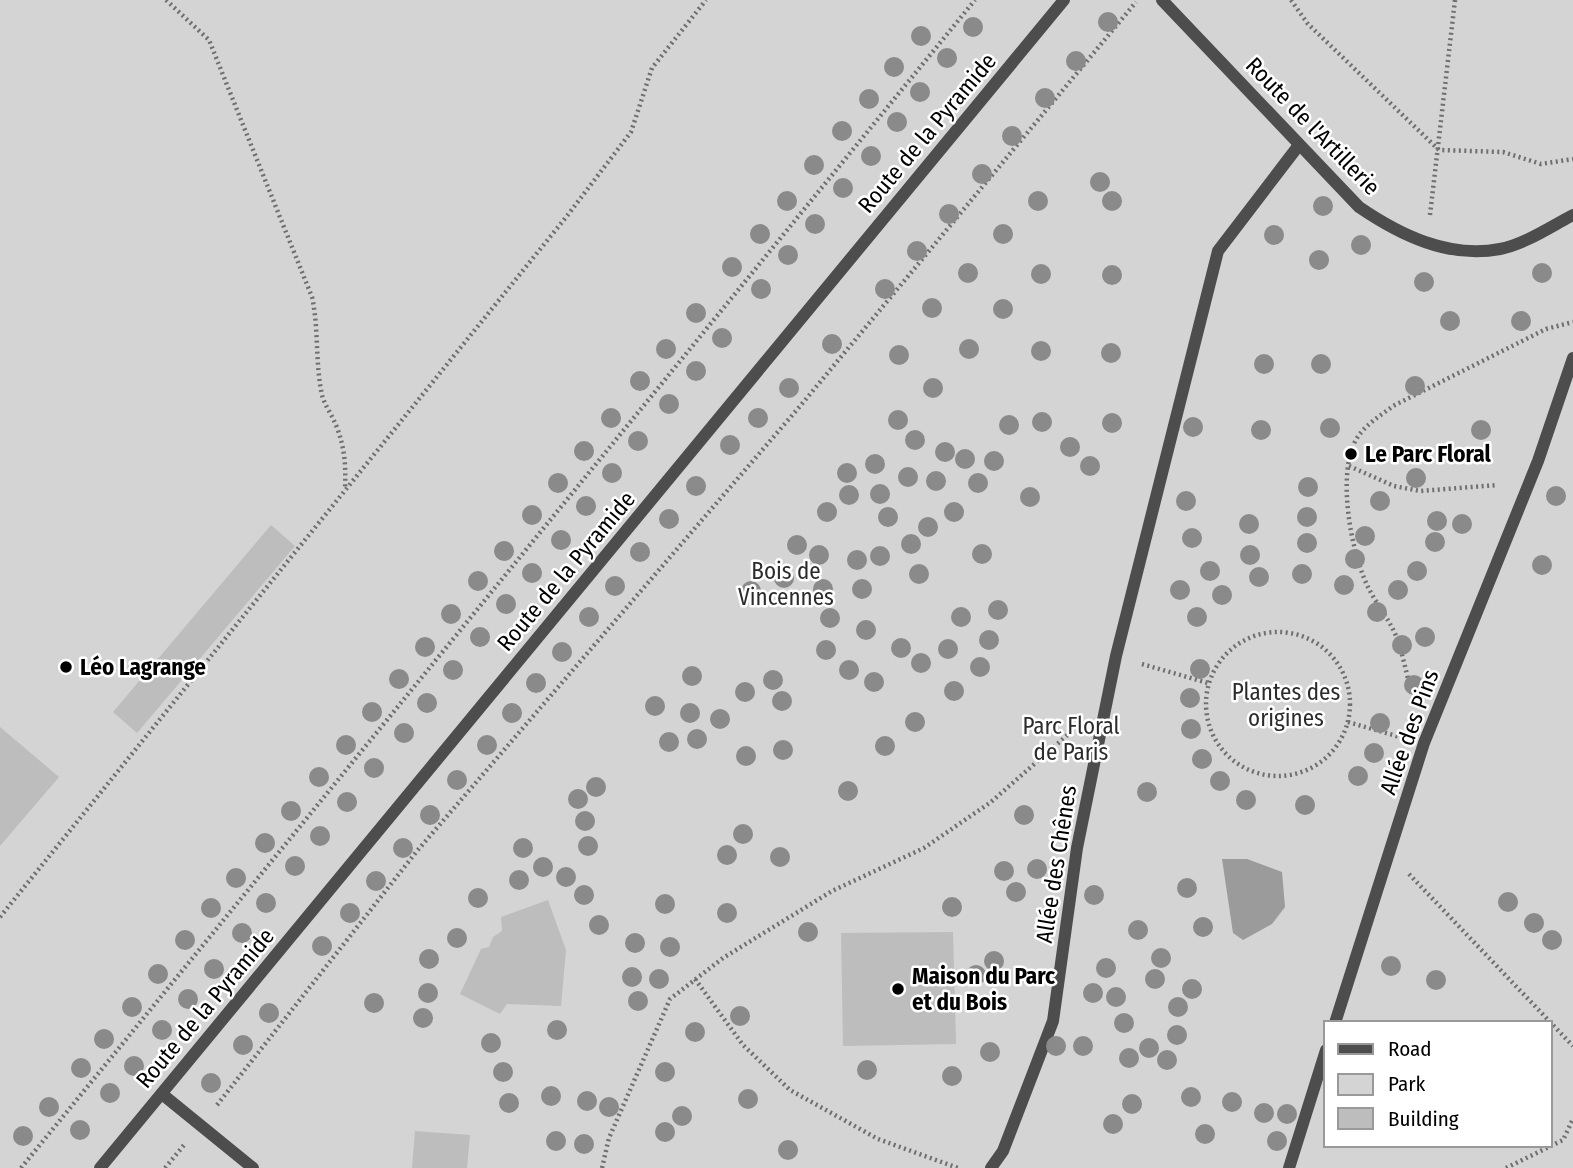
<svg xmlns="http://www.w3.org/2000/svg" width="1573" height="1168" viewBox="0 0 1573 1168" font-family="'Fira Sans Condensed',sans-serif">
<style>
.green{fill:#d4d4d4;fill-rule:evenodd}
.water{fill:#9b9b9b}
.building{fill:#bdbdbd}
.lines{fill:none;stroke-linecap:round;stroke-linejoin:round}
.path{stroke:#6f6f6f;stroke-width:4.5;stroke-dasharray:2 3.5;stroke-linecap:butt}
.minor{stroke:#4d4d4d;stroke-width:12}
.tree{fill:#8a8a8a}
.poi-dot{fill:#000;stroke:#fff;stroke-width:2.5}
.labels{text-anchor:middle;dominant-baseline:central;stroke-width:5;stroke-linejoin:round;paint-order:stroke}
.street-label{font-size:23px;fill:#000;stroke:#fff}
.poi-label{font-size:23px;font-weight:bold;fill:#000;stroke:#fff;text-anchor:start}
.park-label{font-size:23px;fill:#2b2b2b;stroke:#fff}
</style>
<rect width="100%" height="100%" fill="#fff"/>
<!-- green -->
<path class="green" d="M0 0H1573V1168H0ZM1326 1023H1550V1145H1326Z"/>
<!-- water -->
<polygon class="water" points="1222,859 1247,859 1282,872 1285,907 1272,924 1243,940 1233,933"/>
<!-- building -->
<g class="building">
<polygon points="271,525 295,546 137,733 113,712"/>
<polygon points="0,727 59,777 0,846"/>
<polygon points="548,900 566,950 561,1006 507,1004 500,1014 460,994 481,949 489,947 493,937 502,931 501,917"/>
<polygon points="953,932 956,1044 843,1046 841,933"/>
<polygon points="415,1131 470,1135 467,1168 412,1168"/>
</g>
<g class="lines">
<!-- path -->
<g class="path">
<path d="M166 0 209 40 312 297C319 329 315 363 322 395 325 406 332 415 336 425 345 448 346 466 345 490"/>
<polyline points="1291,0 1308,24 1439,150 1503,152 1541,164 1573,159"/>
<polyline points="1430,215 1455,0"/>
<polyline points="1349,466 1394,486 1420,491 1498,485"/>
<circle cx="1278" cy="704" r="72"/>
<polyline points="1142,664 1208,683"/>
<path d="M1413 699C1408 680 1404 660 1398 641 1391 621 1376 604 1367 585 1351 551 1336 472 1357 438 1366 424 1380 416 1393 406L1546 329 1573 322"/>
<polyline points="1348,722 1400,737"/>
<polyline points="1409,874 1573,1046"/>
<polyline points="0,917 567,216 631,132 652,68 706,0"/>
<polyline points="695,979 743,1045 790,1090 878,1139 958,1168"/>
<polyline points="217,1105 417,851 801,405 1136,2"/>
<polyline points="21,1168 975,0"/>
<polyline points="165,1168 184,1145"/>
<polyline points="602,1168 609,1138 670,999 723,958 832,891 924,848 991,802 1072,731"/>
<polyline points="1506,1168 1563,1140 1573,1119"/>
</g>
<!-- minor -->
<g class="minor">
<path d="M1162 0 1359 207C1400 235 1449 259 1500 249 1525 244 1550 227 1573 215"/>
<polyline points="1335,1023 1424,743 1538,461 1573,358"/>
<polyline points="162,1094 253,1168"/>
<polyline points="100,1168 1064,0"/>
<polyline points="991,1168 1003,1151 1053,1021 1077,848 1116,656 1218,251 1299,145"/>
<polyline points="1289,1168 1326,1050"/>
</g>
</g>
<!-- trees -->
<g class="tree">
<circle cx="1108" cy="22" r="10"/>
<circle cx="973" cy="27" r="10"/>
<circle cx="921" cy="36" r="10"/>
<circle cx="947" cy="58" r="10"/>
<circle cx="1076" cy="61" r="10"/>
<circle cx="894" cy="67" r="10"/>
<circle cx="920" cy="92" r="10"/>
<circle cx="1045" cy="98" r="10"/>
<circle cx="869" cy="99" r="10"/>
<circle cx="897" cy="122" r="10"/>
<circle cx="842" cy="131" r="10"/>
<circle cx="1012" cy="136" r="10"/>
<circle cx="871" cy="156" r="10"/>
<circle cx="814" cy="165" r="10"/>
<circle cx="982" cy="174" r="10"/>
<circle cx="1100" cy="182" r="10"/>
<circle cx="843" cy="188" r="10"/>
<circle cx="787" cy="201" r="10"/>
<circle cx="1038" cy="201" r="10"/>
<circle cx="1112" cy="201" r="10"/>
<circle cx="1323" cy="206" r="10"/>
<circle cx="949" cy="214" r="10"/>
<circle cx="815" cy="224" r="10"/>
<circle cx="760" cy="234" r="10"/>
<circle cx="1003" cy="234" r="10"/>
<circle cx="1274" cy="235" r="10"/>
<circle cx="1361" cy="245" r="10"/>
<circle cx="917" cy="251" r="10"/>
<circle cx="788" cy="255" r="10"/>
<circle cx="1319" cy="260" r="10"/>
<circle cx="732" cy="267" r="10"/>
<circle cx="968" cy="273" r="10"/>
<circle cx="1542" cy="273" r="10"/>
<circle cx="1041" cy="274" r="10"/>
<circle cx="1112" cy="275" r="10"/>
<circle cx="1424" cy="282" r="10"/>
<circle cx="761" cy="289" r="10"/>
<circle cx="885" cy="289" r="10"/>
<circle cx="932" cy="308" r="10"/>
<circle cx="1003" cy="309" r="10"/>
<circle cx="696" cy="313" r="10"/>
<circle cx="1450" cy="321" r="10"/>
<circle cx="1521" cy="321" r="10"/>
<circle cx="722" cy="338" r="10"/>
<circle cx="832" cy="344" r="10"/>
<circle cx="666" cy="349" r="10"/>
<circle cx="969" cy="349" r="10"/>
<circle cx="1041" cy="351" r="10"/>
<circle cx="1111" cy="353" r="10"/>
<circle cx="899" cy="355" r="10"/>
<circle cx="1264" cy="364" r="10"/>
<circle cx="1321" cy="364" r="10"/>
<circle cx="696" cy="371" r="10"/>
<circle cx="640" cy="381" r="10"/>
<circle cx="1415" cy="386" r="10"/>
<circle cx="789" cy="388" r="10"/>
<circle cx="933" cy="388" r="10"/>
<circle cx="669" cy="404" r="10"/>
<circle cx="611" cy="418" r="10"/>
<circle cx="758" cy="418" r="10"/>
<circle cx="898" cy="420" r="10"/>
<circle cx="1042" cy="422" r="10"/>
<circle cx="1112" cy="423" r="10"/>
<circle cx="1009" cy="425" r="10"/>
<circle cx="1193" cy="427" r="10"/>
<circle cx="1330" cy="428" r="10"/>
<circle cx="1261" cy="430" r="10"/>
<circle cx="1481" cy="430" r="10"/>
<circle cx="915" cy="440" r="10"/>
<circle cx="638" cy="441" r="10"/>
<circle cx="730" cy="445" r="10"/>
<circle cx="1070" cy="447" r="10"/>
<circle cx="584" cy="451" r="10"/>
<circle cx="945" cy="452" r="10"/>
<circle cx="965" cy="459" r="10"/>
<circle cx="994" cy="461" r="10"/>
<circle cx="875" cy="464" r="10"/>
<circle cx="1090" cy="466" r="10"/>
<circle cx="612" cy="473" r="10"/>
<circle cx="847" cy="473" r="10"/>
<circle cx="908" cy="477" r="10"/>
<circle cx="1416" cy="478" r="10"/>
<circle cx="936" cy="481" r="10"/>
<circle cx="558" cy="483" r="10"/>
<circle cx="978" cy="483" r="10"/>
<circle cx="696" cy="486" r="10"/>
<circle cx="1308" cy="487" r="10"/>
<circle cx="880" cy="494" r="10"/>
<circle cx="849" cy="495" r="10"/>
<circle cx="1556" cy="496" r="10"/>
<circle cx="1030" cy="497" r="10"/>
<circle cx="1186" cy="501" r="10"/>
<circle cx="1380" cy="501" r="10"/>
<circle cx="586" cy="506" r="10"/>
<circle cx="827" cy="512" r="10"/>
<circle cx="954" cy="512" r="10"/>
<circle cx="532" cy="515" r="10"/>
<circle cx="888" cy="517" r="10"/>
<circle cx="1307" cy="517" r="10"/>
<circle cx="669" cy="519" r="10"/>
<circle cx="1437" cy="521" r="10"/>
<circle cx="1249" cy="524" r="10"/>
<circle cx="1462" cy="524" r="10"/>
<circle cx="928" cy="527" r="10"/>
<circle cx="1365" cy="536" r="10"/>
<circle cx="1192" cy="538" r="10"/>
<circle cx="561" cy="540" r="10"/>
<circle cx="1435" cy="542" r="10"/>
<circle cx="1307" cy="543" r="10"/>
<circle cx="911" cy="544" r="10"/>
<circle cx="797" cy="545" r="10"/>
<circle cx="504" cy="551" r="10"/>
<circle cx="640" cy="552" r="10"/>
<circle cx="982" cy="554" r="10"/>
<circle cx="819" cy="555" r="10"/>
<circle cx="1250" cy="555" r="10"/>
<circle cx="880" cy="556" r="10"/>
<circle cx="1355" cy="559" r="10"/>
<circle cx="857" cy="560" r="10"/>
<circle cx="1542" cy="565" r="10"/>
<circle cx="1210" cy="571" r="10"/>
<circle cx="1417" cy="571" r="10"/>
<circle cx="532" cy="573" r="10"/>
<circle cx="919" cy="574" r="10"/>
<circle cx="1302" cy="574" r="10"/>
<circle cx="1259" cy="577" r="10"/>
<circle cx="784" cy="578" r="10"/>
<circle cx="478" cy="581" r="10"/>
<circle cx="1344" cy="585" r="10"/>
<circle cx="615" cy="586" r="10"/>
<circle cx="823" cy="589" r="10"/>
<circle cx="862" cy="589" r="10"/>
<circle cx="1180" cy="590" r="10"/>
<circle cx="1398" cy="590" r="10"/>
<circle cx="751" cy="591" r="10"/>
<circle cx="1222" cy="595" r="10"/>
<circle cx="506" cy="604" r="10"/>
<circle cx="998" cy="610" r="10"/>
<circle cx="1377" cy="612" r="10"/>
<circle cx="451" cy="614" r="10"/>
<circle cx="589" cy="617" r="10"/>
<circle cx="961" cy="617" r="10"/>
<circle cx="1197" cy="617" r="10"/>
<circle cx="830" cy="618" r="10"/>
<circle cx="866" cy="630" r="10"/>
<circle cx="480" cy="637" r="10"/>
<circle cx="1425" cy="637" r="10"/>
<circle cx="989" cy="640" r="10"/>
<circle cx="1402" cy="645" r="10"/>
<circle cx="425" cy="647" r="10"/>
<circle cx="901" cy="648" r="10"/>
<circle cx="948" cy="649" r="10"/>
<circle cx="826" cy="650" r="10"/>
<circle cx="562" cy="652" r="10"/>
<circle cx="921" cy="663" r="10"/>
<circle cx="980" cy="667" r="10"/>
<circle cx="1200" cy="669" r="10"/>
<circle cx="453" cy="670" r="10"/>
<circle cx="849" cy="670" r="10"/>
<circle cx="692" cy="676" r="10"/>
<circle cx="399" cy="679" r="10"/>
<circle cx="773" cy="680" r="10"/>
<circle cx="874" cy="682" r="10"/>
<circle cx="536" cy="683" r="10"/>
<circle cx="1414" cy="685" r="10"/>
<circle cx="954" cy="691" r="10"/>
<circle cx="745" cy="692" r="10"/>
<circle cx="1190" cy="698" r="10"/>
<circle cx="782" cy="701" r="10"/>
<circle cx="427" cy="703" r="10"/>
<circle cx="655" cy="706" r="10"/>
<circle cx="372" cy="712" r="10"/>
<circle cx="512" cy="713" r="10"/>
<circle cx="690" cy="713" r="10"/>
<circle cx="720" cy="719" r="10"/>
<circle cx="915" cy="722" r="10"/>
<circle cx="1380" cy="723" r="10"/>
<circle cx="1191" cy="729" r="10"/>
<circle cx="404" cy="733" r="10"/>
<circle cx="697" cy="739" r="10"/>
<circle cx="669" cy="742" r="10"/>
<circle cx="346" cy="745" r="10"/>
<circle cx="487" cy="745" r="10"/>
<circle cx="885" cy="746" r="10"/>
<circle cx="783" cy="750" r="10"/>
<circle cx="1374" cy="753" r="10"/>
<circle cx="746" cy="756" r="10"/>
<circle cx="1202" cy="759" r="10"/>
<circle cx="374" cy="768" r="10"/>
<circle cx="1358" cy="776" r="10"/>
<circle cx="319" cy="777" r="10"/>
<circle cx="457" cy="780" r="10"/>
<circle cx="1220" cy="781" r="10"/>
<circle cx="596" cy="787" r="10"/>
<circle cx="848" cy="791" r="10"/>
<circle cx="1147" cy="792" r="10"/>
<circle cx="578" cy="799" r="10"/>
<circle cx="1246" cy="800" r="10"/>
<circle cx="347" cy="802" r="10"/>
<circle cx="1305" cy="805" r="10"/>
<circle cx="291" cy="811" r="10"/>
<circle cx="430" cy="815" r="10"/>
<circle cx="1024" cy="815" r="10"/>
<circle cx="585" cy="821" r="10"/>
<circle cx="743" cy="834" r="10"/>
<circle cx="320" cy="836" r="10"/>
<circle cx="265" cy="843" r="10"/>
<circle cx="588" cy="846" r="10"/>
<circle cx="403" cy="848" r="10"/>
<circle cx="523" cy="848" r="10"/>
<circle cx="727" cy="855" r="10"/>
<circle cx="780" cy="857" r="10"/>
<circle cx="295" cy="866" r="10"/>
<circle cx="543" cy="867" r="10"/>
<circle cx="1037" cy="869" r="10"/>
<circle cx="1004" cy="871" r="10"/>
<circle cx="566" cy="877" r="10"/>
<circle cx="236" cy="878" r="10"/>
<circle cx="519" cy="880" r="10"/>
<circle cx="376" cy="881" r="10"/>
<circle cx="1187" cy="888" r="10"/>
<circle cx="1016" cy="892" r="10"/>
<circle cx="584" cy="895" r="10"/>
<circle cx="1094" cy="895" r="10"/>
<circle cx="478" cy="898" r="10"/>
<circle cx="1508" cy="902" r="10"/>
<circle cx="266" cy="903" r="10"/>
<circle cx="665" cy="904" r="10"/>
<circle cx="952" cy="907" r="10"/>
<circle cx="211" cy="908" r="10"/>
<circle cx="350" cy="913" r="10"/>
<circle cx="727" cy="913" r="10"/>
<circle cx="1534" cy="923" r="10"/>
<circle cx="599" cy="925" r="10"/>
<circle cx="1203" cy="927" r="10"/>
<circle cx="1138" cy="930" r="10"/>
<circle cx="808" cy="932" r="10"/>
<circle cx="242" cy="933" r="10"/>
<circle cx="457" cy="938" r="10"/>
<circle cx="185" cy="940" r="10"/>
<circle cx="1552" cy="940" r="10"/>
<circle cx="635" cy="943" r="10"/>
<circle cx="322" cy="946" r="10"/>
<circle cx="670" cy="947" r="10"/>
<circle cx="1161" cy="958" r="10"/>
<circle cx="429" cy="959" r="10"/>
<circle cx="994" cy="961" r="10"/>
<circle cx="1391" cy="966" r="10"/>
<circle cx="1106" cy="968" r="10"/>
<circle cx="214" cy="969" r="10"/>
<circle cx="158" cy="974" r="10"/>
<circle cx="976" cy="975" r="10"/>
<circle cx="632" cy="977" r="10"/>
<circle cx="659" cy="979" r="10"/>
<circle cx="1155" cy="979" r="10"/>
<circle cx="1436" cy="980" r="10"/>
<circle cx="1192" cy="989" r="10"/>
<circle cx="428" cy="993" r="10"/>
<circle cx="1093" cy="993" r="10"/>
<circle cx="1116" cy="997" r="10"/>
<circle cx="188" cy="999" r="10"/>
<circle cx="638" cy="1001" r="10"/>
<circle cx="374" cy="1003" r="10"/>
<circle cx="132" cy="1007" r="10"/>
<circle cx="1178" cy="1007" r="10"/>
<circle cx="269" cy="1013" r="10"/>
<circle cx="740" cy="1016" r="10"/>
<circle cx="423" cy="1018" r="10"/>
<circle cx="1124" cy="1023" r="10"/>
<circle cx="162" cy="1030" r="10"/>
<circle cx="557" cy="1030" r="10"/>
<circle cx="695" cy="1032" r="10"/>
<circle cx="1177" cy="1035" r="10"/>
<circle cx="104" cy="1039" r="10"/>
<circle cx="491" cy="1043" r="10"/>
<circle cx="243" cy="1045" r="10"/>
<circle cx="1056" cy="1046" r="10"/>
<circle cx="1083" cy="1046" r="10"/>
<circle cx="1149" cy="1048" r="10"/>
<circle cx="990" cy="1052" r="10"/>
<circle cx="1129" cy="1058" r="10"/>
<circle cx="1167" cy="1060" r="10"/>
<circle cx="134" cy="1066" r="10"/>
<circle cx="81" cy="1068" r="10"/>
<circle cx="867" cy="1070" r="10"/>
<circle cx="503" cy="1072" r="10"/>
<circle cx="665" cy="1072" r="10"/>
<circle cx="952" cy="1076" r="10"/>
<circle cx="211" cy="1083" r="10"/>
<circle cx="110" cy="1093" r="10"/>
<circle cx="551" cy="1096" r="10"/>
<circle cx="1191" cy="1097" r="10"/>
<circle cx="748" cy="1099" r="10"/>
<circle cx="587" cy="1101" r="10"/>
<circle cx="1232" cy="1102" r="10"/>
<circle cx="509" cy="1103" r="10"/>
<circle cx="1132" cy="1104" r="10"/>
<circle cx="49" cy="1107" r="10"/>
<circle cx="609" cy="1107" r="10"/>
<circle cx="1264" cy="1113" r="10"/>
<circle cx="1287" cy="1114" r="10"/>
<circle cx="682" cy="1116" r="10"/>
<circle cx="1113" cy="1124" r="10"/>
<circle cx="80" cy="1130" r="10"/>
<circle cx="665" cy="1132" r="10"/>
<circle cx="1205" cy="1134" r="10"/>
<circle cx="23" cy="1136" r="10"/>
<circle cx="556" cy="1141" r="10"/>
<circle cx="1277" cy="1141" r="10"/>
<circle cx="584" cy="1144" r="10"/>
<circle cx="788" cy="1150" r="10"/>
</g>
<!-- markers -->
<g class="poi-dot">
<circle cx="1351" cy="454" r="7"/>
<circle cx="66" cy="667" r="7"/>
<circle cx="898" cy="989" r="7"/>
</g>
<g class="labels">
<!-- street labels -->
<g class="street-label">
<text transform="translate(1313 126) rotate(46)">Route de l'Artillerie</text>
<text transform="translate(927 133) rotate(-50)">Route de la Pyramide</text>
<text transform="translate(566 571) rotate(-50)">Route de la Pyramide</text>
<text transform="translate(1409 732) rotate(-70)">Allée des Pins</text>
<text transform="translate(1056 864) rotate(-81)">Allée des Chênes</text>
<text transform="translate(205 1008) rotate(-50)">Route de la Pyramide</text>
</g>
<!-- poi labels -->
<g class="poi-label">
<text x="1365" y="454">Le Parc Floral</text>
<text x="80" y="667">Léo Lagrange</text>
<text x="912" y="976">Maison du Parc<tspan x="912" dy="26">et du Bois</tspan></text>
</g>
<!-- park labels -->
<g class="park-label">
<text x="786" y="571">Bois de<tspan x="786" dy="26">Vincennes</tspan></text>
<text x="1286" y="692">Plantes des<tspan x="1286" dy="26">origines</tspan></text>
<text x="1071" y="726">Parc Floral<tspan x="1071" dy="26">de Paris</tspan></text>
</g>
</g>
<!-- legend -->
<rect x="1324" y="1021" width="228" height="126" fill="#ffffff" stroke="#999999" stroke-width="2"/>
<rect x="1338" y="1044" width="35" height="10" fill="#4d4d4d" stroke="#999999" stroke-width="2"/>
<text x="1388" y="1056" font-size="21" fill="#000000">Road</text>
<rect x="1338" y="1074" width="35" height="21" fill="#d4d4d4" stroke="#999999" stroke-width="2"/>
<text x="1388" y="1091" font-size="21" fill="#000000">Park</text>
<rect x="1338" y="1108" width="35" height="21" fill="#bdbdbd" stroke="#999999" stroke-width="2"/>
<text x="1388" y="1126" font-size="21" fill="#000000">Building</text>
</svg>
